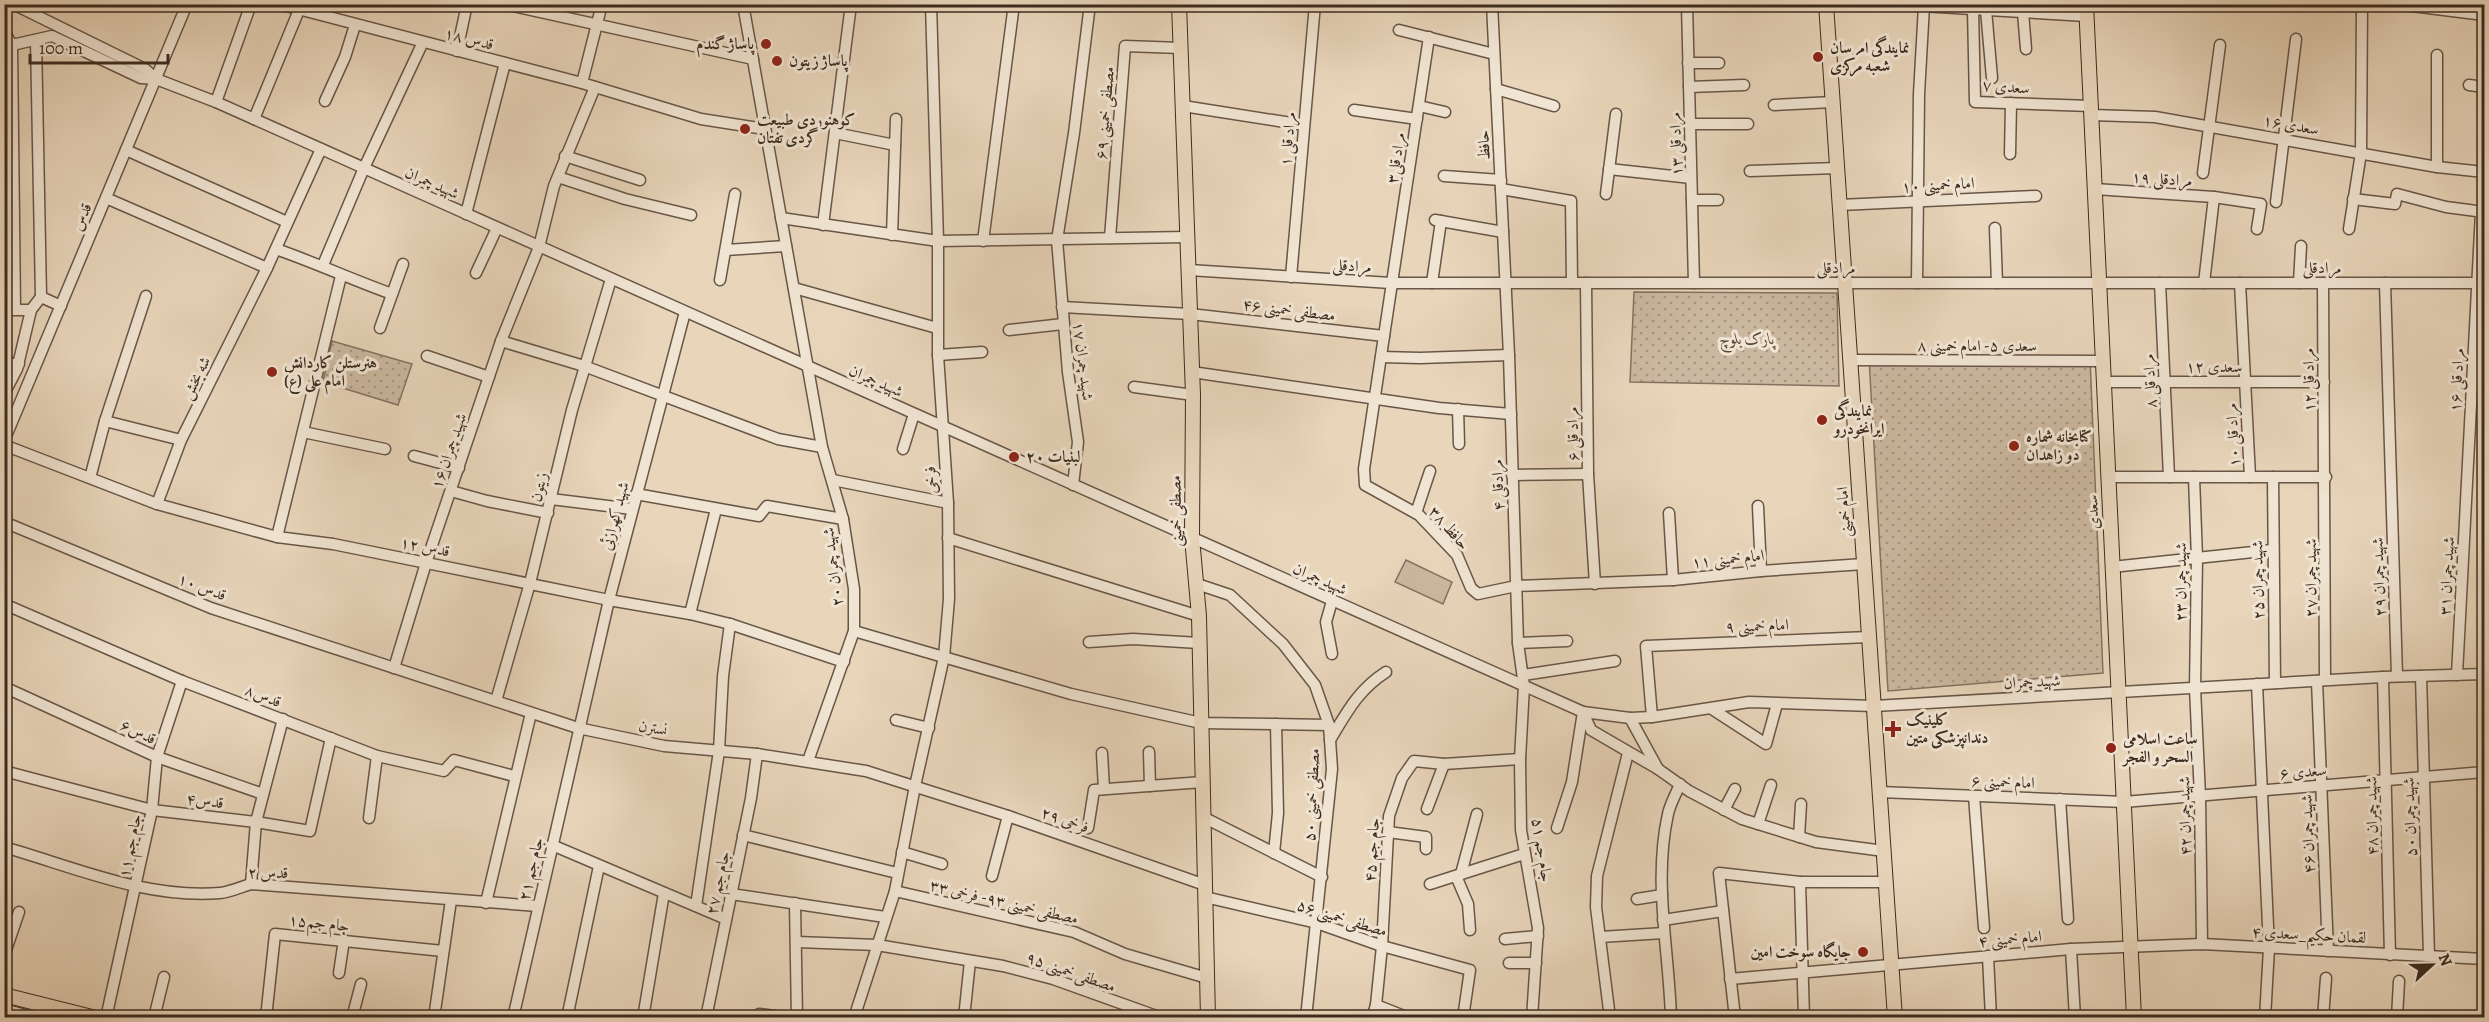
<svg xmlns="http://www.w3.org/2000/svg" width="2489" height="1022" viewBox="0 0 2489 1022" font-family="Alegreya,Amiri,serif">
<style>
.grass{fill:url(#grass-dots);stroke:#847260;stroke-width:1.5}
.garden{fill:#cbb8a0;stroke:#847260;stroke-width:1.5}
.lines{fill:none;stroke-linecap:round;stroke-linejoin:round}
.minor-casing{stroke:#685647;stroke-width:13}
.major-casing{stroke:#3d2c21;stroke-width:16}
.minor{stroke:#f0e4d2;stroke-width:10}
.major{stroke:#e8d5ba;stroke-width:14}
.poi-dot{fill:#8f2418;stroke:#f0e4d2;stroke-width:2}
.labels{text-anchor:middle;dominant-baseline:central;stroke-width:6;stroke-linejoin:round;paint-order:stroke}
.street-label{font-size:16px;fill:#3d2c21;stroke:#f0e4d2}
.poi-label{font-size:16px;font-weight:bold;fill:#3d2c21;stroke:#f0e4d2;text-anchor:start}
.park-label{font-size:16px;font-style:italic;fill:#59483a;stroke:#f0e4d2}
</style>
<defs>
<pattern id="grass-dots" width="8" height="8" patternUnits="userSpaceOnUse" patternTransform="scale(1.5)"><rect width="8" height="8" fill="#cbb8a0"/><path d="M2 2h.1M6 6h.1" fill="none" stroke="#a69682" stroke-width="1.8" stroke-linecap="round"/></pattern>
</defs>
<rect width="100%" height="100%" fill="#e8d5ba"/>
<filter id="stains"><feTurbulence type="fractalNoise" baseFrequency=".00333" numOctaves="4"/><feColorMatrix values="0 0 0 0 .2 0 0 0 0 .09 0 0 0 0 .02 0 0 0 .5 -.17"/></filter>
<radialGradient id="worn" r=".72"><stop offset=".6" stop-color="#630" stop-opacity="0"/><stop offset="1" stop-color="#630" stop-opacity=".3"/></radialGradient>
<!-- grass -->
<g class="grass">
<polygon points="1634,292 1837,293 1839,386 1630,382"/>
<polygon points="332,341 412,364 398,405 323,382"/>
<polygon points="1869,358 2090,358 2103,673 1888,691"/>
</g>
<!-- garden -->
<polygon class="garden" points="1406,560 1452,582 1443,604 1395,582"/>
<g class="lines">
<defs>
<g id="minor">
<polyline points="13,4 145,69 156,79 216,102 1583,712 1591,730 1658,769 1689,791 1742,819 1816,842 1884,851"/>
<polyline points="279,4 582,83 701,119 765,129"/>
<polyline points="504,4 753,59"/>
<polyline points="743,4 822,447 843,519 854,589 854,631 808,761"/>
<polyline points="1492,4 1509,355 1518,643 1524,686 1520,759 1521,830 1538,928 1532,1018"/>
<polyline points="1687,4 1694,283"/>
<polyline points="1888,4 2086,16"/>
<polyline points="2396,4 2484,15"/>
<polyline points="1973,9 1975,102 2091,106"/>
<polyline points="1986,10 1992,78"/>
<polyline points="2023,12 2026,49"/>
<polyline points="1399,30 1494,54"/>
<polyline points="4,31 12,45 52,36 141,78 156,79"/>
<polyline points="1429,37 1364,469 1365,485 1419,515 1457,555 1471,588 1478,594 1516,586 1673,580 1761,571 1864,564"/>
<polyline points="36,40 41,297 61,306"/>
<polyline points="12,45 15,309"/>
<polyline points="457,51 467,4"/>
<polyline points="1688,63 1719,63"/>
<polyline points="582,83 602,4"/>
<polyline points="2469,85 2484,87"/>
<polyline points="1689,87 1744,85"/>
<polyline points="1496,89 1554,106"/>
<polyline points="325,101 345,57 355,25"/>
<polyline points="216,102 251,4"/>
<polyline points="1774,105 1833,102"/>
<polyline points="1183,106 1304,125"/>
<polyline points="1419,106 1445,112"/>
<polyline points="1354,110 1417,119"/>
<polyline points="2091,115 2155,117 2437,167 2484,172"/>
<polyline points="254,119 299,10"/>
<polyline points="1690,124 1748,124"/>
<polyline points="835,133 895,145"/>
<polyline points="126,150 287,222"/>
<polyline points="2010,154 2011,103"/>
<polyline points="565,156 640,180"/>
<polyline points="2437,167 2437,55"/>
<polyline points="1609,169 1691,178"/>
<polyline points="1750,171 1837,168"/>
<polyline points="2203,173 2220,45"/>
<polyline points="1444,176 1501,180"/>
<polyline points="558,177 625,199 691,215"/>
<polyline points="1501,189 1571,201 1572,283"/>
<polyline points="2095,189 2214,197 2204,283"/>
<polyline points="1606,194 1616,114"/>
<polyline points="2214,197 2261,204 2257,229"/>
<polyline points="106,198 267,268"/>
<polyline points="2353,199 2395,204 2397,194 2446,207 2484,212"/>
<polyline points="1692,200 1718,200"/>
<polyline points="2276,202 2296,39"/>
<polyline points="1840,205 2036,196"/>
<polyline points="466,214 505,63"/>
<polyline points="781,218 938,241 1188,237"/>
<polyline points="1435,220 1503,232"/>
<polyline points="823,225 851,4"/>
<polyline points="1995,228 1997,283"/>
<polyline points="2349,229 2361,153 2362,4"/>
<polyline points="892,235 896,119"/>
<polyline points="1110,238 1125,46 1181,48"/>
<polyline points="983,241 1014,4"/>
<path d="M276 249C316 263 353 280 392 294"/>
<polyline points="726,250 786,246"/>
<polyline points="323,265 364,168 423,42"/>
<polyline points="1189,270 1391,283 2484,283"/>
<polyline points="476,273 497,228"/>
<polyline points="1291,277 1315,4"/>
<polyline points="720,280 735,194"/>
<polyline points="1432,283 1441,221"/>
<polyline points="1586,283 1588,474 1595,584"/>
<polyline points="1917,283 1919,94 1924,6"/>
<polyline points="2160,283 2169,477"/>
<polyline points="2240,283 2250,477"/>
<polyline points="2299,283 2301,246"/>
<polyline points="2323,283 2325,680"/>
<polyline points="2385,283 2397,676"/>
<polyline points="794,288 937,328"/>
<polyline points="1062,307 1190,314 1384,336"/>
<polyline points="4,310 31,310 41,297"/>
<polyline points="380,328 403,264"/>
<polyline points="1009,330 1063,324"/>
<polyline points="501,341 584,366 778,439 822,447"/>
<polyline points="938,355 982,352"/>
<polyline points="427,356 489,377"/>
<polyline points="1381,357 1420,358 1509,355"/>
<polyline points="1851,360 2103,361"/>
<polyline points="4,364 19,364"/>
<polyline points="1192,372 1439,408 1511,414"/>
<polyline points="2104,382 2324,382"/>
<polyline points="1134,387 1193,395"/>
<polyline points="4,394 17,369 31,310"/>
<polyline points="1458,409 1459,444"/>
<polyline points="105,421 181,440"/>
<polyline points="303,432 385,449"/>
<polyline points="4,441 187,4"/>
<polyline points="4,445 157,504 277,537 333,544 609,600 690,614 730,624 844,662"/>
<polyline points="903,449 914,414"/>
<polyline points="414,456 459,468"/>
<polyline points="1512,475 1588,474"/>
<polyline points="2108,477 2326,477"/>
<polyline points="2194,477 2197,558 2195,688 2200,796 2202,944"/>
<polyline points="2273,477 2275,683"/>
<polyline points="90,478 105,421 146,296"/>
<polyline points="833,480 948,503"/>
<polyline points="1073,485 1078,442 1068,372 1057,240 1074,133 1090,4"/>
<polyline points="451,491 487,501 548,513"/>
<polyline points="636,494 759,516 767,506 843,519"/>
<polyline points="551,499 632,509"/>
<polyline points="157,504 181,440 267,268 321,149"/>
<polyline points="1758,506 1761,571"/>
<polyline points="1416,513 1430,471"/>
<polyline points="1669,513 1673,580"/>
<polyline points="4,522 211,608 578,728 664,746 757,754 866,771 1008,816 1205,885"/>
<polyline points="277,537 341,276"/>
<polyline points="948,538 1199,616"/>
<polyline points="2112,567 2272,550"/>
<polyline points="1197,584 1230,595 1283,644 1315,685 1329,725 1332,769 1306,1018"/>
<polyline points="1332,601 1326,622 1332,654"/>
<polyline points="4,604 182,681 377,756 444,771 454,760 514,776"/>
<polyline points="690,614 716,509"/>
<polyline points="854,631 1071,694 1201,723 1329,725"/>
<polyline points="1089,642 1133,639 1199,643"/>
<polyline points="1518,643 1567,641"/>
<polyline points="394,668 426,563 501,341 539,247 554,186 595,87"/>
<polyline points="1523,675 1615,661"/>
<polyline points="2457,675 2481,212"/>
<polyline points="2483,675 2484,718"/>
<polyline points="2421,676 2429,956"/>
<polyline points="2383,677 2390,955"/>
<polyline points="2317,681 2328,951"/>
<polyline points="2257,684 2269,948 2265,1018"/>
<polyline points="4,687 157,757 263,794"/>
<polyline points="496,701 530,583 572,410 611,279"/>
<polyline points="1712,709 1766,744 1777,704"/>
<polyline points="1652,717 1646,646 1869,637"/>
<polyline points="1630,718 1658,769"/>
<polyline points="896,720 929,728"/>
<path d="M1330 740C1347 712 1358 690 1386 672"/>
<polyline points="1149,752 1150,786"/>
<polyline points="1102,753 1104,789"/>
<polyline points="4,771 152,810 256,822 310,831 331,738"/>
<polyline points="1880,792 2124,802 2484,772"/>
<polyline points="1974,796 1984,928"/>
<polyline points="2060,799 2068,919"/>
<polyline points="1427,809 1444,764"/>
<polyline points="1724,810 1735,789"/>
<polyline points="1203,817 1322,877"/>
<polyline points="369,818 377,756"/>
<polyline points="1758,824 1771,785"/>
<polyline points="1088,828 1094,790 1203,782"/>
<polyline points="1557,828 1572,782 1583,712 1630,718 1652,717 1749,702 1874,706 2383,677 2484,674"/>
<polyline points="1388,832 1426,837 1426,849"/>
<polyline points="743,835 897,873"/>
<polyline points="1799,837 1801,804"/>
<polyline points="552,845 726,919"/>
<path d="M4 847C74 867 146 899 220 893 230 892 241 887 251 884L538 906"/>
<polyline points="902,852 942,864"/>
<polyline points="1274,853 1278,813 1276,724"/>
<polyline points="1461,874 1477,814"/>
<polyline points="992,876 1008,816"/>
<polyline points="1456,876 1468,904 1470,930"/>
<polyline points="1800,882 1804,1018"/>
<polyline points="251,884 256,822 283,719"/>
<polyline points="1430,884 1524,854"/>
<polyline points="895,891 1074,932 1125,954 1207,978"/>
<polyline points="731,894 885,917"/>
<polyline points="1205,897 1317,923 1382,946 1470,970 1463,1018"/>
<polyline points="1637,899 1662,895"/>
<polyline points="486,903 531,713"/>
<polyline points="795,903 797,1018"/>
<polyline points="696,906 719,751 723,676 730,624"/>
<polyline points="1663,920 1723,911"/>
<polyline points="1600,937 1664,933"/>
<polyline points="1505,939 1538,936"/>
<polyline points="797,942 877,945 1003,966 1053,979 1162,1018"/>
<polyline points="2071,949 2075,1018"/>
<polyline points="4,956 19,912"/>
<polyline points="1988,956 1991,1018"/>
<polyline points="1509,963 1536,963"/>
<polyline points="339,973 344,940"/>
<polyline points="1730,979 2071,949 2202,944 2484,959"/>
<polyline points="1376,1005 1409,1018"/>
<polyline points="106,1018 152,810 157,757 182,681"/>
<polyline points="154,1018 164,977"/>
<polyline points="266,1018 275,934 443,951"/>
<polyline points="352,1018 361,984"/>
<polyline points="434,1018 451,900"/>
<polyline points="513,1018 609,600 685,312"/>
<polyline points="567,1018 599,866"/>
<polyline points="643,1018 664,893"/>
<polyline points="706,1018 751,798 757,754"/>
<polyline points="759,1018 759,1014 790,1018"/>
<polyline points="854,1018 895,891 915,786 944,657 949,599 948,503 938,355 938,241 931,4"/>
<polyline points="964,1018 970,961"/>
<polyline points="1372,1018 1376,1005 1382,946 1389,816 1402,778 1414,761 1444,764 1520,759"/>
<polyline points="1610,1018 1596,907 1597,876 1628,753"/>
<path d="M1671 1018C1669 950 1653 881 1668 814 1670 804 1676 794 1680 784"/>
<polyline points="1735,1018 1719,873 1800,882 1886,882"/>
<polyline points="2323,1018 2326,978"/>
<polyline points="2397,1018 2399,981"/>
</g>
<g id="major">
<polyline points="1179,4 1193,395 1192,538 1199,616 1208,1018"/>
<polyline points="1826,4 1895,1018"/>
<polyline points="2086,4 2134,1018"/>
<polyline points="4,995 96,1018"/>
<polyline points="4,1011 29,1018"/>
</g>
</defs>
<!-- minor casing -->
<use href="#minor" class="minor-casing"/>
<!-- major casing -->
<use href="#major" class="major-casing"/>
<!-- minor -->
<use href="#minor" class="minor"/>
<!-- major -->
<use href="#major" class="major"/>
</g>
<!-- markers -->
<g class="poi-dot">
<circle cx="766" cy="44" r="6"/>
<circle cx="1818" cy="57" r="6"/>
<circle cx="777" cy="61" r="6"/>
<circle cx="745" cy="129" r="6"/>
<circle cx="272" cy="372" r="6"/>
<circle cx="1822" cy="420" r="6"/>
<circle cx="2014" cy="446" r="6"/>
<circle cx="1014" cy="457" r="6"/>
<path d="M1890 720h6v6h6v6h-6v6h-6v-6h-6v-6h6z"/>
<circle cx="2111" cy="748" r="6"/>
<circle cx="1863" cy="952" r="6"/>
</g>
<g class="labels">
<!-- street labels -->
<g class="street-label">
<text transform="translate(469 39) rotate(14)">قدس ۱۸</text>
<text transform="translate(2006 87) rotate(4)">سعدی ۷</text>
<text transform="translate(1105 113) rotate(-85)">مصطفی خمینی ۶۹</text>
<text transform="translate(2291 125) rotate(10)">سعدی ۱۶</text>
<text transform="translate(1288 139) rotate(-85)">مراد قلی ۱</text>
<text transform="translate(1676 144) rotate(-92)">مراد قلی ۱۳</text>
<text transform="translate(1484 145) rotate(-93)">حافظ</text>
<text transform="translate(1396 158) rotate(-81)">مراد قلی۳</text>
<text transform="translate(2162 179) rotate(4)">مرادقلی ۱۹</text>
<text transform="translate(432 183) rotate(24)">شهید چمران</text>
<text transform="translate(1938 185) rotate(-3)">امام خمینی ۱۰</text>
<text transform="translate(82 217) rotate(-67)">قدس</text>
<text transform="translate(1352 266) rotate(4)">مرادقلی</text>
<text x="1836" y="268">مرادقلی</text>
<text x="2322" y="268">مرادقلی</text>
<text transform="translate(1289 310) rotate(7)">مصطفی خمینی ۴۶</text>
<text x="1977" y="346">سعدی ۵- امام خمینی ۸</text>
<text transform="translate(1083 361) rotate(83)">شهید چمران ۱۷</text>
<text x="2214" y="367">سعدی ۱۲</text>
<text transform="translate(196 378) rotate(-63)">شه بخش</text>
<text transform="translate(2309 380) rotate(-91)">مراد قلی ۱۲</text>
<text transform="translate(2457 380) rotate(-87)">مراد قلی ۱۶</text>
<text transform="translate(876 381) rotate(24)">شهید چمران</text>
<text transform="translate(2150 381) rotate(-93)">مراد قلی ۸</text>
<text transform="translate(1573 434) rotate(-91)">مراد قلی ۶</text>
<text transform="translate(2233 435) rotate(-93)">مراد قلی ۱۰</text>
<text transform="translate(449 451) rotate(-71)">شهید چمران ۱۶</text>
<text transform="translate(931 480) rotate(-94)">فرخی</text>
<text transform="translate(1498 485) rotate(-92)">مرادقلی ۴</text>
<text transform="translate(539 487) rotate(-77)">زیتون</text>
<text transform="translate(1176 511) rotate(-91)">مصطفی خمینی</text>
<text transform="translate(1844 512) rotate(-94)">امام خمینی</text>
<text transform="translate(2093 512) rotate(-93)">سعدی</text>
<text transform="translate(615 516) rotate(-75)">شهید کهرازئی</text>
<text transform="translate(1449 528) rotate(48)">حافظ ۳۸</text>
<text transform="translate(425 547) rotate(11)">قدس ۱۲</text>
<text transform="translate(1728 559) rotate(-6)">امام خمینی ۱۱</text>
<text transform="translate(833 567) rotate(-97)">شهید چمران ۲۰</text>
<text transform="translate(2447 576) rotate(-87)">شهید چمران ۳۱</text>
<text transform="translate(2379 577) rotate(-92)">شهید چمران ۲۹</text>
<text transform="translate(2311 578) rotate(-90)">شهید چمران ۲۷</text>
<text transform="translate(1320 579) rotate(24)">شهید چمران</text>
<text transform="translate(2258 580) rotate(-91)">شهید چمران ۲۵</text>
<text transform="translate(2181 582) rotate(-90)">شهید چمران ۲۳</text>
<text transform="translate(202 587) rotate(21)">قدس ۱۰</text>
<text transform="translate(1757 626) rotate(-2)">امام خمینی ۹</text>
<text transform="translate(2032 682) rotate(-3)">شهید چمران</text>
<text transform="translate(263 696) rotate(21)">قدس۸</text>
<text transform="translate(653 728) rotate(10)">نسترن</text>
<text transform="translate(138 732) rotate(25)">قدس۶</text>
<text transform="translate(2303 772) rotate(-5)">سعدی ۶</text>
<text transform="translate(2003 782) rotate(2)">امام خمینی ۶</text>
<text transform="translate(1312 795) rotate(-87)">مصطفی خمینی ۵۰</text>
<text transform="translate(205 801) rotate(7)">قدس۴</text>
<text transform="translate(2185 816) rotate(-91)">شهید چمران ۴۲</text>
<text transform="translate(2372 816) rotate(-91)">شهید چمران ۴۸</text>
<text transform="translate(2410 817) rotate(-92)">شهید چمران ۵۰</text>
<text transform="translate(1065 820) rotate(19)">فرخی ۲۹</text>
<text transform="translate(2308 834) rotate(-92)">شهید چمران ۴۶</text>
<text transform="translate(130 846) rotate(-79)">جام جم ۱۱</text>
<text transform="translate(1372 850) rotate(-86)">جام جم ۴۵</text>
<text transform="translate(1542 850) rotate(81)">جام جم ۵۱</text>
<text transform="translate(531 869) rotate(-77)">جام جم ۲۱</text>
<text x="268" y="873">قدس ۲</text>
<text transform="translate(718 883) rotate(-78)">جام جم ۲۷</text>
<text transform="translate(1004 902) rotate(13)">مصطفی خمینی ۹۳- فرخی ۳۳</text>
<text transform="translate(1342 918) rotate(17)">مصطفی خمینی ۵۶</text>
<text transform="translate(319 923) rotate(6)">جام جم۱۵</text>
<text transform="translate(2309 935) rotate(3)">لقمان حکیم_سعدی ۴</text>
<text transform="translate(2010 939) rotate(-5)">امام خمینی ۴</text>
<text transform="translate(1071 972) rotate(19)">مصطفی خمینی ۹۵</text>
</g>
<!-- poi labels -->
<g class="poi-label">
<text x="754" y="44" text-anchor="end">پاساژ گندم</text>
<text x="1830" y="48">نمایندگی امرسان<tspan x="1830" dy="18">شعبه مرکزی</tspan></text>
<text x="789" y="61">پاساژ زیتون</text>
<text x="757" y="120">کوهنوردی طبیعت<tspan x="757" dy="18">گردی تفتان</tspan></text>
<text x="284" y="363">هنرستلن کاردانش<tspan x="284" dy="18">امام علی (ع)</tspan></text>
<text x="1834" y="411">نمایندگی<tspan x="1834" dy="18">ایرانخودرو</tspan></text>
<text x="2026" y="437">کتابخانه شماره<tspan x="2026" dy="18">دو زاهدان</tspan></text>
<text x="1026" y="457">لبنیات ۲۰</text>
<text x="1906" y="720">کلینیک<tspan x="1906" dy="18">دندانپزشکی متین</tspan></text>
<text x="2123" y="739">ساعت اسلامی<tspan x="2123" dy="18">السحر و الفجر</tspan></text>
<text x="1851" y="952" text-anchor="end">جایگاه سوخت امین</text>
</g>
<!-- park labels -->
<g class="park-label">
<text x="1747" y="339">پارک بلوچ</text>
</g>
</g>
<!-- margin -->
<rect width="2489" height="1022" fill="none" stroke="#e8d5ba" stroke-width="24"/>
<rect x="6" y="6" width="2477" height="1010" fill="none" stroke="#3d2c21" stroke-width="3"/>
<rect x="12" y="12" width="2465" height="998" fill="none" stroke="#3d2c21" stroke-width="1.5"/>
<!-- north arrow -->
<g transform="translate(2432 965) rotate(68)" stroke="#f0e4d2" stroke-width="4.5" paint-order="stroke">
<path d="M0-4.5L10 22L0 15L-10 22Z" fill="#3d2c21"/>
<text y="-9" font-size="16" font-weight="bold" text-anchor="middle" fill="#3d2c21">N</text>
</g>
<!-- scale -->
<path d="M30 54v9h138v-9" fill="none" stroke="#3d2c21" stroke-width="3"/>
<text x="39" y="54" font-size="18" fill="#3d2c21" stroke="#f0e4d2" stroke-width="4.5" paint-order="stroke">100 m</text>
<rect width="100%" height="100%" filter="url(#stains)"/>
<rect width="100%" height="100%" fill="url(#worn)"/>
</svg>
